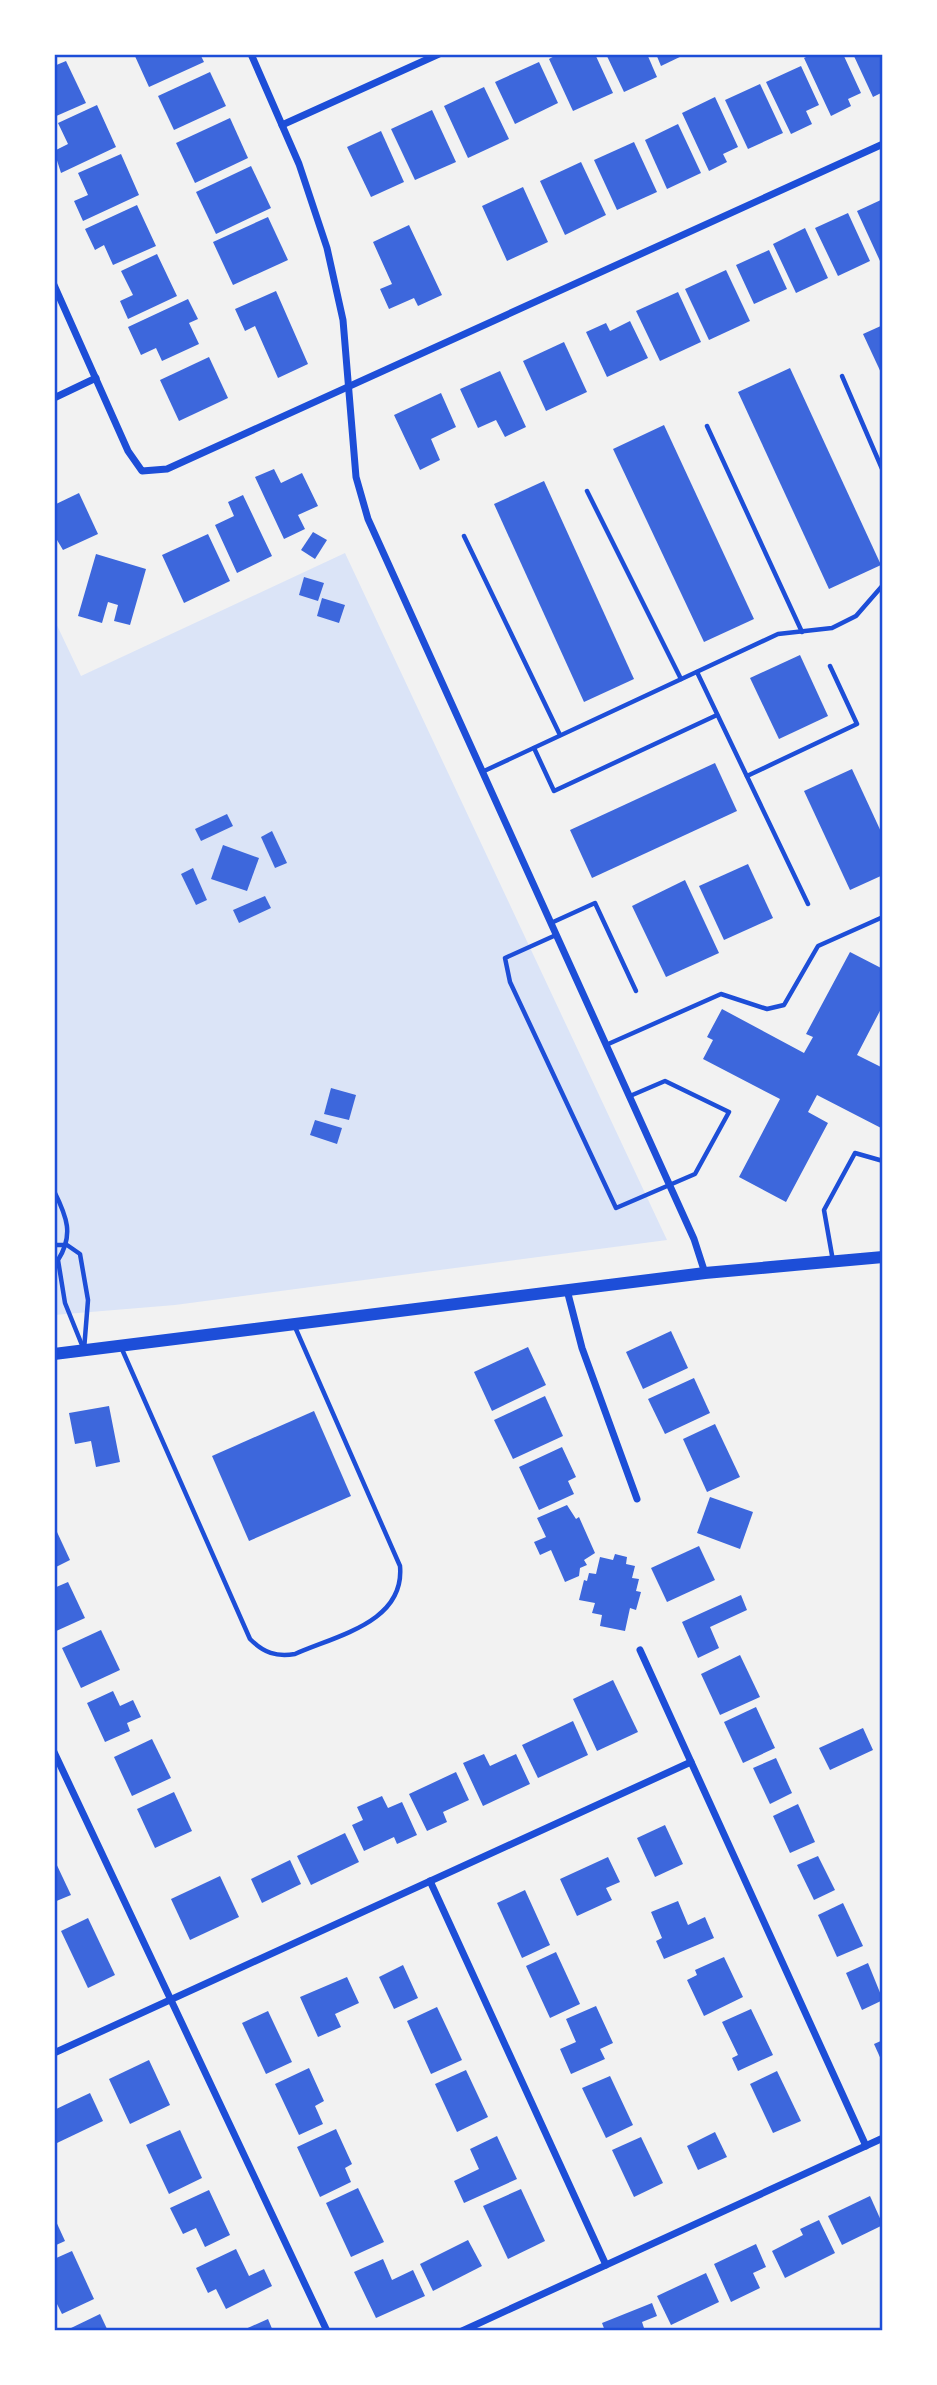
<svg xmlns="http://www.w3.org/2000/svg" width="937" height="2385" viewBox="0 0 937 2385" font-family="'Fira Sans Condensed',sans-serif">
<style>
.green{fill:#dbe4f7}
.building{fill:#3d67dc}
.lines{fill:none;stroke-linecap:round;stroke-linejoin:round}
.service{stroke:#1d4ed8;stroke-width:4.5}
.minor{stroke:#1d4ed8;stroke-width:7}
.secondary{stroke:#1d4ed8;stroke-width:12}
.neatline{fill:none;stroke:#1d4ed8;stroke-width:2.5}
</style>
<rect width="100%" height="100%" fill="#f2f2f2"/>
<!-- green -->
<polygon class="green" points="345,553 667,1240 175,1305 54,1315 54,619 81,676"/>
<!-- building -->
<g class="building">
<polygon points="134,54 200,54 204,62 149,87"/>
<polygon points="558,54 595,54 613,93 573,111 549,59"/>
<polygon points="606,54 647,54 657,77 624,92"/>
<polygon points="656,54 686,54 661,66"/>
<polygon points="812,54 843,54 861,93 848,99 851,106 831,116 804,58"/>
<polygon points="853,54 883,54 883,92 873,97"/>
<polygon points="66,61 86,103 54,117 54,66"/>
<polygon points="539,62 558,103 515,124 495,82"/>
<polygon points="801,66 819,105 806,111 812,124 791,134 766,82"/>
<polygon points="210,72 226,106 174,130 158,96"/>
<polygon points="760,84 783,133 748,149 725,100"/>
<polygon points="484,87 509,139 468,158 444,106"/>
<polygon points="715,97 738,147 723,154 727,162 709,171 682,113"/>
<polygon points="97,105 116,147 61,173 54,151 68,144 58,123"/>
<polygon points="432,110 456,162 415,180 391,129"/>
<polygon points="230,118 248,158 195,183 176,143"/>
<polygon points="678,124 701,173 667,189 645,140"/>
<polygon points="381,131 404,182 371,197 347,147"/>
<polygon points="634,142 657,192 617,210 594,160"/>
<polygon points="121,154 139,195 83,221 74,201 88,195 78,173"/>
<polygon points="581,162 606,215 565,235 540,181"/>
<polygon points="251,166 271,208 216,234 196,192"/>
<polygon points="523,187 548,242 507,261 482,206"/>
<polygon points="883,199 883,260 880,261 857,211"/>
<polygon points="137,205 156,246 113,265 104,245 95,250 85,229"/>
<polygon points="848,213 870,261 838,276 815,228"/>
<polygon points="268,217 288,260 233,285 213,242"/>
<polygon points="409,225 442,295 418,306 414,298 389,309 380,289 392,284 373,242"/>
<polygon points="805,228 828,278 796,293 773,244"/>
<polygon points="769,250 787,289 754,304 736,265"/>
<polygon points="157,254 177,296 128,319 120,301 133,295 121,271"/>
<polygon points="726,270 750,321 709,340 685,289"/>
<polygon points="276,291 308,364 278,378 255,326 245,331 235,309"/>
<polygon points="678,292 701,342 660,361 636,311"/>
<polygon points="188,299 198,319 189,323 199,344 162,361 156,348 141,355 128,327"/>
<polygon points="630,321 648,358 607,377 586,332 606,323 610,331"/>
<polygon points="883,325 883,377 863,334"/>
<polygon points="564,342 587,392 546,411 523,361"/>
<polygon points="209,357 228,398 179,421 160,380"/>
<polygon points="790,368 881,565 829,589 738,392"/>
<polygon points="500,371 526,427 505,437 496,420 478,428 460,389"/>
<polygon points="441,393 456,427 431,439 440,460 420,470 394,415"/>
<polygon points="664,425 754,619 704,642 613,449"/>
<polygon points="274,469 281,483 302,473 318,506 298,515 305,529 284,539 255,477"/>
<polygon points="544,481 634,679 584,702 494,504"/>
<polygon points="79,493 98,534 63,550 54,535 54,505"/>
<polygon points="243,495 272,556 237,573 215,525 234,516 228,502"/>
<polygon points="313,532 327,540 315,559 301,550"/>
<polygon points="208,534 230,581 184,603 162,555"/>
<polygon points="96,554 146,569 130,625 114,621 118,605 108,602 102,623 78,616"/>
<polygon points="304,577 324,583 318,601 299,595"/>
<polygon points="322,598 345,605 339,623 317,616"/>
<polygon points="800,655 828,716 779,739 750,678"/>
<polygon points="715,763 737,811 592,878 570,830"/>
<polygon points="852,769 883,836 883,875 850,890 804,791"/>
<polygon points="227,814 233,826 201,841 195,829"/>
<polygon points="272,831 287,863 275,868 261,837"/>
<polygon points="223,845 259,858 247,891 211,879"/>
<polygon points="748,864 773,918 724,940 699,886"/>
<polygon points="193,868 207,900 196,905 181,874"/>
<polygon points="685,880 719,953 666,977 632,906"/>
<polygon points="265,896 271,908 239,923 233,910"/>
<polygon points="850,952 883,969 883,1005 857,1055 883,1068 883,1129 817,1095 808,1112 828,1123 786,1202 739,1177 780,1099 703,1059 713,1040 707,1037 722,1009 804,1053 813,1037 806,1034"/>
<polygon points="331,1088 356,1095 349,1120 324,1114"/>
<polygon points="315,1120 342,1128 337,1144 310,1135"/>
<polygon points="671,1331 688,1368 643,1389 626,1352"/>
<polygon points="528,1347 546,1385 492,1411 474,1372"/>
<polygon points="694,1378 710,1413 665,1434 648,1399"/>
<polygon points="545,1396 563,1436 513,1459 494,1420"/>
<polygon points="109,1406 120,1462 96,1467 91,1441 75,1444 69,1413"/>
<polygon points="314,1411 351,1496 249,1541 212,1456"/>
<polygon points="715,1424 740,1477 707,1492 683,1439"/>
<polygon points="562,1447 576,1477 568,1481 574,1494 539,1510 519,1467"/>
<polygon points="710,1497 753,1512 740,1549 697,1533"/>
<polygon points="567,1505 576,1519 579,1517 595,1553 584,1560 587,1565 580,1568 579,1576 565,1582 551,1550 540,1555 534,1542 546,1537 537,1518"/>
<polygon points="57,1532 70,1560 54,1568 54,1533"/>
<polygon points="699,1546 715,1580 667,1602 651,1568"/>
<polygon points="615,1554 627,1557 626,1564 635,1566 632,1578 639,1579 636,1591 641,1592 636,1610 630,1608 625,1631 600,1626 602,1615 592,1613 595,1603 579,1600 584,1580 587,1581 589,1573 596,1574 600,1557 613,1560"/>
<polygon points="68,1582 85,1618 54,1632 54,1588"/>
<polygon points="741,1595 747,1610 710,1627 719,1648 698,1658 682,1622"/>
<polygon points="101,1630 120,1670 81,1688 62,1648"/>
<polygon points="740,1655 760,1697 720,1715 701,1674"/>
<polygon points="613,1680 638,1732 597,1751 573,1699"/>
<polygon points="113,1691 120,1706 133,1700 141,1717 127,1723 130,1731 105,1742 87,1703"/>
<polygon points="756,1707 775,1748 743,1763 724,1722"/>
<polygon points="573,1721 588,1755 538,1778 522,1745"/>
<polygon points="863,1728 873,1750 830,1770 819,1748"/>
<polygon points="152,1739 171,1778 132,1796 114,1757"/>
<polygon points="484,1754 490,1766 516,1754 530,1784 483,1806 463,1763"/>
<polygon points="776,1758 792,1793 770,1804 753,1768"/>
<polygon points="456,1772 469,1800 443,1812 447,1822 427,1831 409,1794"/>
<polygon points="174,1792 192,1831 155,1848 137,1809"/>
<polygon points="382,1796 388,1808 402,1802 417,1835 397,1844 394,1837 364,1851 352,1825 363,1820 357,1807"/>
<polygon points="798,1804 815,1842 790,1853 773,1816"/>
<polygon points="665,1825 683,1864 655,1877 637,1838"/>
<polygon points="345,1833 359,1862 311,1885 297,1856"/>
<polygon points="818,1856 835,1890 814,1900 797,1865"/>
<polygon points="608,1857 620,1882 606,1888 612,1900 577,1916 560,1879"/>
<polygon points="54,1859 71,1895 54,1902"/>
<polygon points="290,1860 301,1884 262,1903 251,1879"/>
<polygon points="220,1876 239,1917 190,1940 171,1899"/>
<polygon points="525,1890 550,1945 522,1958 497,1903"/>
<polygon points="678,1901 688,1925 705,1917 714,1938 664,1959 656,1941 662,1938 651,1912"/>
<polygon points="843,1903 863,1946 837,1957 818,1915"/>
<polygon points="88,1918 115,1975 88,1988 61,1931"/>
<polygon points="556,1952 580,2004 550,2018 526,1966"/>
<polygon points="724,1957 743,1997 704,2016 687,1980 697,1975 695,1970"/>
<polygon points="868,1963 883,2000 862,2010 846,1973"/>
<polygon points="403,1965 418,1998 394,2009 379,1977"/>
<polygon points="347,1977 359,2003 335,2014 341,2027 318,2037 300,1997"/>
<polygon points="596,2006 613,2043 600,2049 605,2059 571,2074 560,2049 576,2042 566,2019"/>
<polygon points="437,2007 462,2060 431,2074 407,2021"/>
<polygon points="751,2009 773,2055 738,2071 732,2058 738,2055 722,2022"/>
<polygon points="268,2011 292,2062 266,2074 242,2023"/>
<polygon points="883,2040 883,2064 874,2044"/>
<polygon points="149,2060 170,2105 130,2124 109,2079"/>
<polygon points="309,2068 324,2101 315,2106 323,2124 299,2135 275,2084"/>
<polygon points="466,2070 488,2117 457,2132 435,2084"/>
<polygon points="777,2071 801,2121 773,2133 750,2084"/>
<polygon points="610,2076 633,2125 606,2138 582,2088"/>
<polygon points="90,2093 103,2121 57,2143 54,2110"/>
<polygon points="336,2129 352,2164 345,2168 351,2182 320,2197 297,2147"/>
<polygon points="180,2130 202,2178 169,2194 146,2145"/>
<polygon points="715,2132 727,2157 698,2170 687,2146"/>
<polygon points="497,2136 517,2179 464,2203 454,2181 479,2169 470,2149"/>
<polygon points="641,2137 663,2183 634,2197 612,2150"/>
<polygon points="358,2188 384,2242 351,2257 326,2203"/>
<polygon points="521,2189 545,2241 508,2259 483,2206"/>
<polygon points="209,2190 230,2235 205,2247 196,2228 183,2234 170,2208"/>
<polygon points="870,2196 883,2225 842,2245 828,2216"/>
<polygon points="54,2217 65,2241 54,2246"/>
<polygon points="819,2220 835,2253 785,2278 772,2251 803,2235 800,2229"/>
<polygon points="468,2240 482,2266 433,2291 420,2264"/>
<polygon points="756,2244 766,2267 753,2273 760,2288 731,2302 714,2264"/>
<polygon points="236,2249 249,2276 264,2269 272,2286 226,2309 216,2289 208,2293 196,2268"/>
<polygon points="72,2251 94,2299 62,2314 54,2298 54,2259"/>
<polygon points="383,2259 392,2280 413,2270 425,2296 376,2318 354,2272"/>
<polygon points="706,2273 719,2302 671,2325 657,2296"/>
<polygon points="652,2303 657,2316 642,2322 645,2331 605,2331 602,2323"/>
<polygon points="100,2314 108,2331 70,2331 69,2329"/>
<polygon points="268,2319 273,2331 241,2331"/>
</g>
<g class="lines">
<!-- service -->
<g class="service">
<polyline points="842,376 883,471"/>
<polyline points="707,426 802,632"/>
<polyline points="587,491 681,679"/>
<polyline points="464,536 560,735"/>
<polyline points="697,672 808,904"/>
<polyline points="534,748 554,791 717,715"/>
<polyline points="482,772 778,634 832,628 856,616 883,585"/>
<polyline points="747,776 857,724 830,666"/>
<polyline points="551,923 595,903 636,991"/>
<polyline points="556,935 505,958 510,982 616,1208 695,1174 729,1112 665,1081 630,1096"/>
<polyline points="606,1045 721,994 767,1009 784,1005 818,946 883,917"/>
<path d="M54 1191C67 1217 74 1235 58 1260L65 1303 84 1350"/>
<polyline points="54,1245 67,1245 80,1254 88,1300 84,1350"/>
<polyline points="833,1261 824,1210 855,1153 883,1161"/>
<path d="M121 1347 250 1639C264 1653 276 1657 295 1654 338 1635 405 1622 400 1566L295 1327"/>
</g>
<!-- minor -->
<g class="minor">
<polyline points="251,54 299,164 327,248 343,320 356,477 368,519 694,1239 705,1273"/>
<polyline points="282,125 439,54"/>
<polyline points="54,285 128,451 142,471 167,469 883,144"/>
<polyline points="54,398 96,378"/>
<polyline points="567,1290 582,1348 637,1499"/>
<polyline points="640,1650 866,2146"/>
<polyline points="54,1752 327,2331"/>
<polyline points="430,1881 606,2265"/>
<polyline points="54,2053 691,1762"/>
<polyline points="462,2331 883,2138"/>
</g>
<!-- secondary -->
<polyline class="secondary" points="54,1354 705,1273 883,1257"/>
</g>
<!-- border -->
<rect width="937" height="2385" fill="none" stroke="#ffffff" stroke-width="112"/>
<rect x="56" y="56" width="825" height="2273" class="neatline"/>
</svg>
